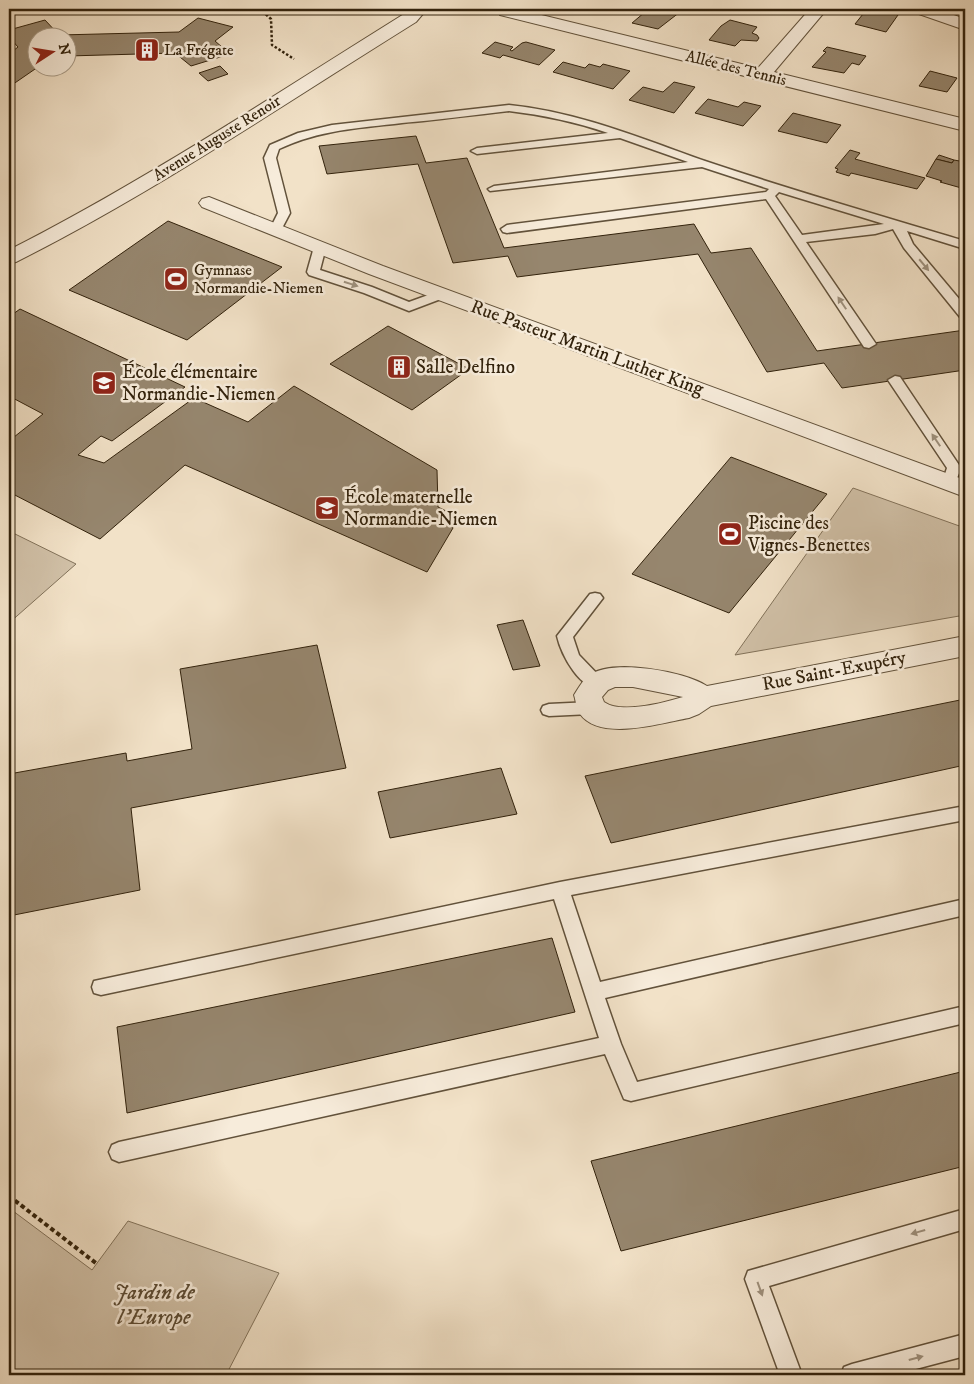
<svg xmlns="http://www.w3.org/2000/svg" width="974" height="1384" viewBox="0 0 974 1384" font-family="'IM FELL DW Pica',serif">
<style>
.green{fill:#d1c1a8;stroke:#82725a}
.building{fill:#96866e;stroke:#32220c}
.lines{fill:none;stroke-linecap:round;stroke-linejoin:round}
.lane-casing{stroke:#62523b;stroke-width:3}
.street-casing{stroke:#62523b;stroke-width:2}
.path-far1{stroke:#32220c;stroke-width:2.5;stroke-dasharray:2.5 2;stroke-linecap:butt}
.path{stroke:#32220c;stroke-width:4;stroke-dasharray:4.5 3;stroke-linecap:butt}
.lane{fill:#f7ecdb;fill-rule:evenodd}
.street{fill:#f7ecdb;fill-rule:evenodd}
.oneway{fill:#9e917e}
.labels{text-anchor:middle;dominant-baseline:central;stroke-width:5;stroke-linejoin:round;paint-order:stroke}
.far-poi-label{font-size:16px;fill:#32220c;stroke:#f7ecdb;text-anchor:start}
.far-street-label{font-size:16px;fill:#32220c;stroke:#f7ecdb}
.street-label{font-size:19px;fill:#32220c;stroke:#f7ecdb}
.poi-label{font-size:19px;fill:#32220c;stroke:#f7ecdb;text-anchor:start}
.near-park-label{font-size:22px;font-style:italic;fill:#5a4a33;stroke:#f7ecdb}
</style>
<rect width="100%" height="100%" fill="#f2e2c8"/>
<filter id="stains"><feTurbulence type="fractalNoise" baseFrequency=".004" numOctaves="4"/><feColorMatrix values="0 0 0 0 .2 0 0 0 0 .09 0 0 0 0 .02 0 0 0 .5 -.17"/></filter>
<radialGradient id="worn" r=".72"><stop offset=".6" stop-color="#630" stop-opacity="0"/><stop offset="1" stop-color="#630" stop-opacity=".3"/></radialGradient>
<!-- green -->
<g class="green">
<polygon points="853,488 965,528 965,615 735,655"/>
<polygon points="9,531 76,564 9,623"/>
<polygon points="9,1208 92,1270 128,1221 279,1273 226,1375 9,1375"/>
</g>
<!-- building -->
<g class="building">
<polygon points="604,9 631,9 625,14"/>
<polygon points="653,9 668,9 680,12 658,29 632,23 645,12 649,13"/>
<polygon points="867,9 873,9 898,15 886,32 855,24"/>
<polygon points="198,18 233,27 215,41 230,54 191,66 175,53 68,56 68,38 38,38 38,67 9,87 9,54 18,47 9,37 9,30 45,20 59,35 179,32"/>
<polygon points="730,20 757,27 752,33 757,35 759,38 757,41 741,40 735,46 709,40 721,26"/>
<polygon points="495,42 513,47 510,50 512,51 522,43 526,42 555,50 539,65 503,55 500,58 482,53"/>
<polygon points="827,47 866,56 859,65 852,63 844,73 812,67 826,52 823,51"/>
<polygon points="563,62 585,68 589,64 600,67 603,64 630,71 613,89 553,72"/>
<polygon points="220,66 228,74 208,81 199,73"/>
<polygon points="930,71 957,78 947,92 919,86"/>
<polygon points="674,82 695,87 674,113 629,100 643,87 663,92"/>
<polygon points="708,99 738,107 744,102 761,106 743,126 695,113"/>
<polygon points="793,113 841,125 827,143 778,131"/>
<polygon points="416,136 426,163 467,158 504,248 694,224 711,253 751,248 817,351 965,330 965,370 842,388 824,363 767,372 698,254 517,277 508,256 453,263 418,164 327,174 319,146"/>
<polygon points="850,150 860,153 855,159 925,178 917,189 851,173 849,176 836,172 838,169 835,168"/>
<polygon points="939,155 954,160 952,163 936,159"/>
<polygon points="936,159 952,163 954,160 965,162 965,189 940,182 942,181 926,176"/>
<polygon points="168,221 282,267 187,340 69,290"/>
<polygon points="20,309 185,387 112,441 101,436 78,455 104,463 194,398 248,422 294,386 437,470 438,507 448,512 453,528 427,572 185,465 100,539 9,492 9,441 43,414 9,396 9,317"/>
<polygon points="388,326 469,369 412,410 330,364"/>
<polygon points="731,457 827,494 729,613 632,574"/>
<polygon points="523,620 540,666 513,670 497,625"/>
<polygon points="317,645 346,768 131,808 140,890 9,916 9,774 126,753 127,761 192,749 180,669"/>
<polygon points="965,699 965,765 611,843 585,776"/>
<polygon points="501,768 517,814 390,838 378,792"/>
<polygon points="552,938 575,1012 127,1113 117,1027"/>
<polygon points="965,1071 965,1166 621,1251 591,1161"/>
<polygon points="597,1371 605,1375 575,1375"/>
</g>
<g class="lines">
<defs>
<g id="lane">
<path d="M509 105C578 112 640 138 705 161 791 190 878 215 965 241V249L907 231 913 244 965 306V318L960 317 904 248 893 229 875 234 806 242 876 344 869 348 864 347 766 199 507 233 503 232 501 229 507 225 766 192 769 189 702 167 490 191 488 189 494 186 688 162 620 138 477 154 471 151 477 148 608 133C576 122 543 115 509 111 473 115 438 120 402 123 360 128 318 130 279 149L276 158 290 213 280 232H272L270 229 278 213 264 158 270 145 298 133 332 125ZM779 192 884 224 802 235 775 196Z"/>
<polygon points="320,243 326,247 320,270 372,287 409,302 442,290 448,294 446,297 409,311 364,293 309,275 307,272 314,247"/>
<polygon points="895,376 900,377 961,468 954,486 944,486 942,483 947,468 888,380"/>
<path d="M595 593 600 594 603 598 573 637 579 655 606 683 604 687C581 694 561 654 557 636L590 594Z"/>
<polygon points="591,702 597,704 599,708 597,712 591,714 549,716 543,714 541,710 543,706 549,704"/>
<polygon points="965,806 965,820 571,895 600,982 965,899 965,915 605,998 621,1044 637,1082 965,1006 965,1023 631,1101 624,1099 605,1054 119,1162 112,1159 109,1152 112,1145 119,1142 599,1038 554,899 101,995 94,993 92,987 94,981 560,882"/>
<polygon points="965,1209 965,1229 769,1286 802,1375 780,1375 745,1279 748,1271"/>
<polygon points="965,1334 965,1356 893,1375 841,1375 844,1367 852,1364"/>
</g>
<g id="street">
<path d="M410 9H427L416 22C284 104 155 192 16 262L9 264V250C145 181 274 95 404 14Z"/>
<polygon points="499,9 517,9 758,68 810,9 827,9 774,72 965,119 965,131 500,15 498,11"/>
<polygon points="914,9 937,9 965,19 965,30 916,13"/>
<polygon points="209,197 383,266 965,480 965,497 369,274 202,207 199,203 202,199"/>
<path d="M965 636V656L711 706 699 714 689 718C661 723 600 742 580 714 576 708 576 701 574 695 578 689 582 681 588 676 611 658 684 671 707 686ZM615 687H633L683 697C663 703 621 714 604 702L602 697 608 690Z"/>
</g>
</defs>
<!-- lane casing -->
<use href="#lane" class="lane-casing"/>
<!-- street casing -->
<use href="#street" class="street-casing"/>
<!-- path-far1 -->
<polyline class="path-far1" points="254,9 262,11 271,19 272,45 294,59"/>
<!-- path -->
<polyline class="path" points="9,1196 97,1264"/>
<!-- lane -->
<use href="#lane" class="lane"/>
<!-- street -->
<use href="#street" class="street"/>
</g>
<!-- one-way arrows -->
<defs><path id="oneway-solid" d="M-6-.8H1V-3.2L6.5 0L1 3.2V.8H-6Z" transform="scale(1.25)"/></defs>
<g class="oneway">
<use href="#oneway-solid" transform="translate(924 265) rotate(50)"/>
<use href="#oneway-solid" transform="translate(351 284) rotate(18)"/>
<use href="#oneway-solid" transform="translate(842 303) rotate(-124)"/>
<use href="#oneway-solid" transform="translate(936 440) rotate(-124)"/>
<use href="#oneway-solid" transform="translate(918 1232) rotate(164)"/>
<use href="#oneway-solid" transform="translate(760 1289) rotate(70)"/>
<use href="#oneway-solid" transform="translate(916 1358) rotate(-15)"/>
</g>
<!-- icons -->
<defs>
<symbol id="building-square" viewBox="-11 -11 22 22"><rect x="-9" y="-9" width="18" height="18" rx="4" fill="#8f2418" stroke="#f7ecdb"/><path d="M-4-6H4V6H1V3H-1V6H-4ZM-2.5-4.3h1.7v1.8h-1.7ZM.8-4.3h1.7v1.8H.8ZM-2.5-1h1.7V.8h-1.7ZM.8-1h1.7V.8H.8Z" fill="#fff"/></symbol>
<symbol id="stadium-square" viewBox="-11 -11 22 22"><rect x="-9" y="-9" width="18" height="18" rx="4" fill="#8f2418" stroke="#f7ecdb"/><path d="M0-5a6.5 5 0 1 0 0 10a6.5 5 0 1 0 0-10ZM-3.5-1.8h7v3.6h-7Z" fill="#fff"/></symbol>
<symbol id="school-square" viewBox="-11 -11 22 22"><rect x="-9" y="-9" width="18" height="18" rx="4" fill="#8f2418" stroke="#f7ecdb"/><path d="M0-5L7-2L0 1L-7-2ZM-4 1L0 2.5L4 1V4Q0 6-4 4Z" fill="#fff"/></symbol>
</defs>
<g fill-rule="evenodd">
<use href="#building-square" x="133" y="36" width="28" height="28"/>
<use href="#stadium-square" x="162" y="265" width="28" height="28"/>
<use href="#building-square" x="385" y="353" width="28" height="28"/>
<use href="#school-square" x="90" y="369" width="28" height="28"/>
<use href="#school-square" x="313" y="494" width="28" height="28"/>
<use href="#stadium-square" x="716" y="520" width="28" height="28"/>
</g>
<g class="labels">
<!-- far-poi labels -->
<g class="far-poi-label">
<text x="164" y="50">La Frégate</text>
<text x="194" y="270">Gymnase<tspan x="194" dy="18">Normandie-Niemen</tspan></text>
</g>
<!-- far-street labels -->
<g class="far-street-label">
<text transform="translate(736 68) rotate(14)">Allée des Tennis</text>
<text transform="translate(217 138) rotate(-32)">Avenue Auguste Renoir</text>
</g>
<!-- street labels -->
<g class="street-label">
<text transform="translate(587 348) rotate(20)">Rue Pasteur Martin Luther King</text>
<text transform="translate(834 671) rotate(-11)">Rue Saint-Exupéry</text>
</g>
<!-- poi labels -->
<g class="poi-label">
<text x="416" y="367">Salle Delfino</text>
<text x="122" y="372">École élémentaire<tspan x="122" dy="22">Normandie-Niemen</tspan></text>
<text x="344" y="497">École maternelle<tspan x="344" dy="22">Normandie-Niemen</tspan></text>
<text x="748" y="523">Piscine des<tspan x="748" dy="22">Vignes-Benettes</tspan></text>
</g>
<!-- near-park labels -->
<g class="near-park-label">
<text x="154" y="1292">Jardin de<tspan x="154" dy="25">l'Europe</tspan></text>
</g>
</g>
<!-- margin -->
<rect width="974" height="1384" fill="none" stroke="#f2e2c8" stroke-width="30"/>
<rect x="10" y="10" width="954" height="1364" fill="none" stroke="#32220c" stroke-width="2.5"/>
<rect x="15" y="15" width="944" height="1354" fill="none" stroke="#32220c"/>
<!-- north arrow -->
<g transform="translate(52 52) rotate(78)"><circle r="24" fill="#f7ecdb" stroke="#a89b88"/>
<path d="M0-4L9 19L0 12L-9 19Z" fill="#8f2418"/>
<text y="-8" font-size="14" font-weight="bold" text-anchor="middle" fill="#32220c">N</text>
</g>
<rect width="100%" height="100%" filter="url(#stains)"/>
<rect width="100%" height="100%" fill="url(#worn)"/>
</svg>
